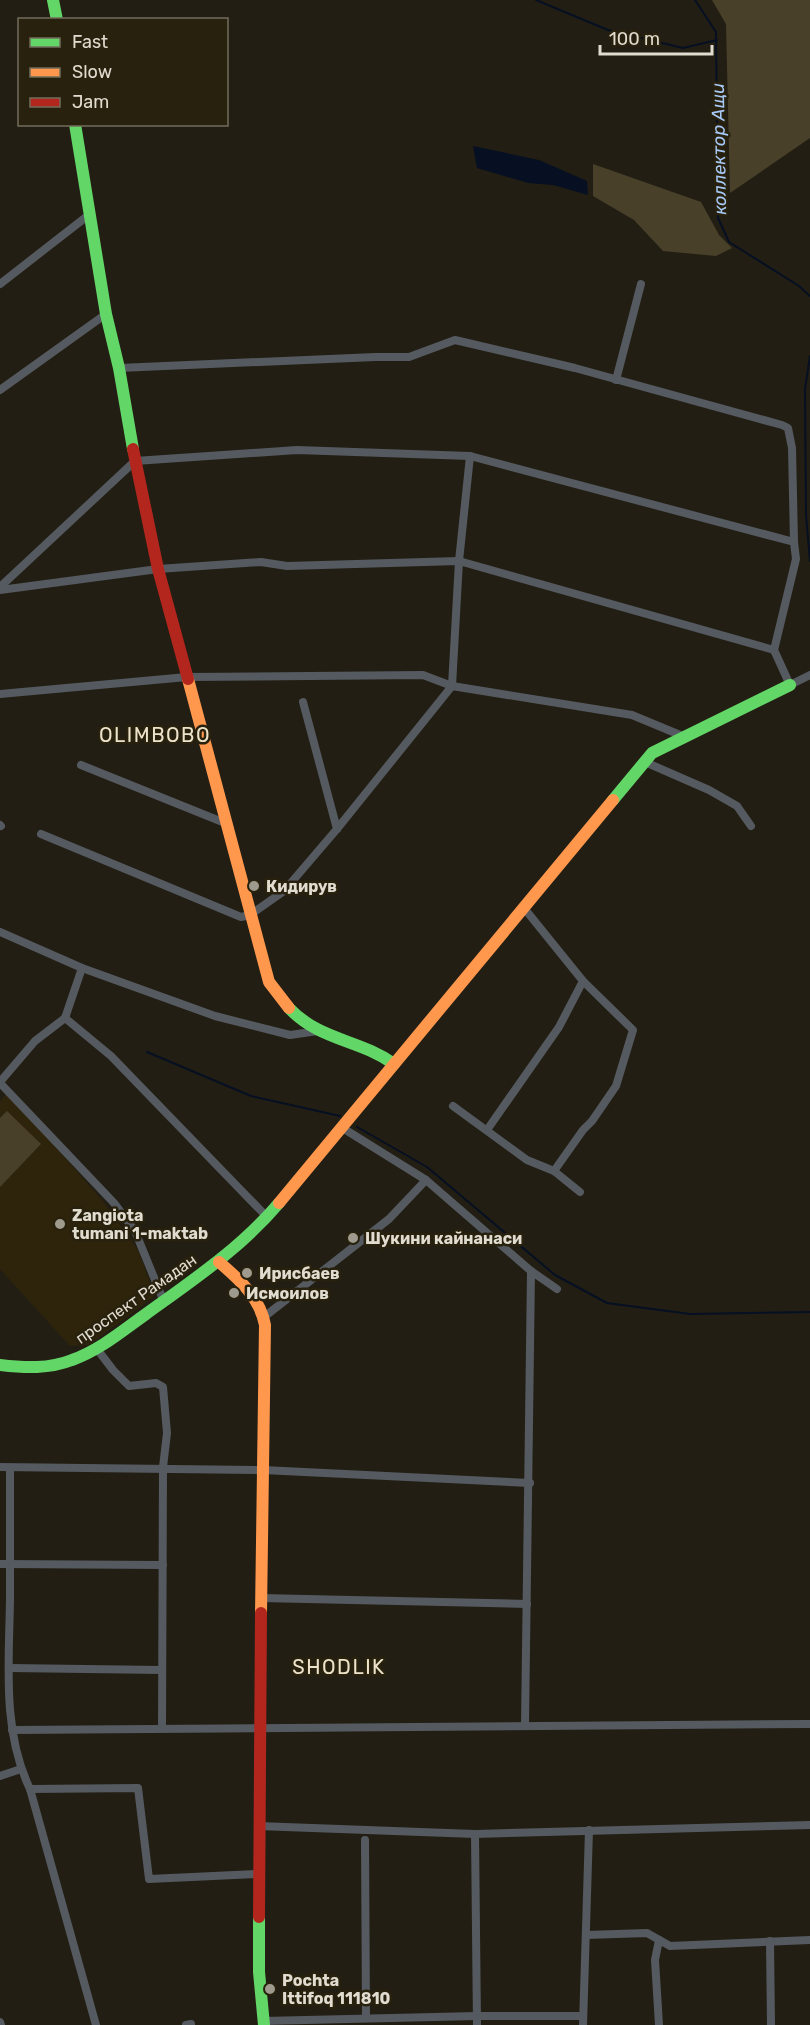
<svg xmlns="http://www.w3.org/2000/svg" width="810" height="2025" viewBox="0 0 810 2025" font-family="Rubik,sans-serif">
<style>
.built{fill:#2d240b}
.green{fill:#49402a}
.water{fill:#061022}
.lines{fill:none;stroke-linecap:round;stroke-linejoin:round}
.stream{stroke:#061022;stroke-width:2}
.street{stroke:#555a60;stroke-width:8}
.fast{stroke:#63d668;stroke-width:12}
.slow{stroke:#ff974d;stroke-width:12}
.jam{stroke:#b3261e;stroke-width:12}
.poi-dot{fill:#9e9a8e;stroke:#28210d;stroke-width:2}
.labels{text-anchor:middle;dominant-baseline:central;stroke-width:5;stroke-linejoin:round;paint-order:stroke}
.poi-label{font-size:16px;font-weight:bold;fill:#e1dcd0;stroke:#28210d;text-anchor:start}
.street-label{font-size:16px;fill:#e1dcd0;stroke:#28210d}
.water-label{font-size:18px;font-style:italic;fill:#a7c9f8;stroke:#28210d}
.quarter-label{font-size:20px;letter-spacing:1.5px;fill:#ede3ca;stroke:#28210d}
</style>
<rect width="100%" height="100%" fill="#221e13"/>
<!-- built -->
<polygon class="built" points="8,1093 101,1199 138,1250 155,1296 89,1345 70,1346 0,1269 0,1101"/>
<!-- green -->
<g class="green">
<polygon points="712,0 810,0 810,138 730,193 726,24"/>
<polygon points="593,164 701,202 719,235 732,248 716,256 663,251 634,220 593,196"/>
<polygon points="7,1111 41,1144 0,1187 0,1118"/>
</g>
<!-- water -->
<polygon class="water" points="473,146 539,160 587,181 588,195 553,185 528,183 477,168"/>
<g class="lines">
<!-- stream -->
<g class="stream">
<polyline points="536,0 608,30 683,48 717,40"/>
<polyline points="695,0 716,32 718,218 729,242 799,286 810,296"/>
<polyline points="810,356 805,389 806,515 810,561"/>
<polyline points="147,1052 251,1096 340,1116"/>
<polyline points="357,1127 427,1167 555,1275 607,1303 690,1314 810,1312"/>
</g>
<!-- street -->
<g class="street">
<polyline points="0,284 90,214"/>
<polyline points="119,368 375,357 409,357 455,340 575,368 782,425 788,428 792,448 794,542 796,559 774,650 790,685 810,675"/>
<polyline points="616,380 641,284"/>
<polyline points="0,390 106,314"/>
<polyline points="0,587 135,461 297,450 470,456 794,542"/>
<polyline points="0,590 158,569 261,562 287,566 459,561 774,650"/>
<polyline points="0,694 187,677 423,675 452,686 632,715 685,737"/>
<polyline points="303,702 337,829"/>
<polyline points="645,762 709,790 737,806 751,826"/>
<polyline points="81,765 225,823"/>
<polyline points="0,825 1,826"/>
<polyline points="41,834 241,917 250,915 284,891 337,829 452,686 459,561 470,456"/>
<polyline points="524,908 583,981 633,1030 616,1086 592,1121 583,1130 554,1171"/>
<polyline points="0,932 82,968 215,1016 290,1035 318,1031"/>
<polyline points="65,1018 111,1056 267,1217"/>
<polyline points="0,1082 35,1041 65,1018 82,968"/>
<polyline points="0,1083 114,1203 135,1231 164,1302"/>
<polyline points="453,1106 527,1160 554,1171 580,1192"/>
<polyline points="341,1127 426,1180 531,1271 557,1289"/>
<polyline points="487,1130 559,1027 583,981"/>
<polyline points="264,1317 389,1219 426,1180"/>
<polyline points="97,1349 113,1370 129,1386 156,1383 163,1387 167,1433 163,1467 162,1728"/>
<polyline points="0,1467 263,1470 530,1483"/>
<path d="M10 1468C10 1512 10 1556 10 1600 9 1663 2 1731 30 1789L96 2025"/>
<polyline points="0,1564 163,1565"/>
<polyline points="261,1598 527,1604"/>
<polyline points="9,1668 162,1670"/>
<polyline points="525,1725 531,1271"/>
<polyline points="12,1730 810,1724"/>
<polyline points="0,1776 21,1769"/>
<polyline points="30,1789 138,1788 149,1879 258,1874"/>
<polyline points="258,1826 475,1834 810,1825"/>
<polyline points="475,1834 477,2025"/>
<polyline points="365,1840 366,2018"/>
<polyline points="586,1935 647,1933 670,1946 810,1940"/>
<polyline points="659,1940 655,1960 659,2025"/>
<polyline points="770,1941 771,2025"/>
<polyline points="263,2021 477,2016 583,2016"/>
<polyline points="0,2022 1,2025"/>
<polyline points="186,2025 191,2024"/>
<polyline points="583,2025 589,1830"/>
</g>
<!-- fast -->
<g class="fast">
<polyline points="53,0 57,20"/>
<polyline points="75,124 106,314 119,368 133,449"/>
<polyline points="613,800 652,753 790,685"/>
<path d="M289 1008C320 1041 359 1039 394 1064"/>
<path d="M0 1365C25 1368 49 1369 72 1360 100 1350 122 1331 146 1314 193 1280 241 1248 279 1203"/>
<polyline points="259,1917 259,1972 264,2025"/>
</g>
<!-- slow -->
<g class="slow">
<polyline points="188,679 269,982 289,1008"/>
<polyline points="279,1203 613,800"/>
<path d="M219 1262C239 1279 260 1298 265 1325L261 1613"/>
</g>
<!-- jam -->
<g class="jam">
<polyline points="133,449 158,569 188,679"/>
<polyline points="259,1917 261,1613"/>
</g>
</g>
<!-- markers -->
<g class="poi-dot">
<circle cx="254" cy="886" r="6"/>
<circle cx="60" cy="1224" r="6"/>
<circle cx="353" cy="1238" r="6"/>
<circle cx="247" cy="1273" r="6"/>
<circle cx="234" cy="1293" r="6"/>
<circle cx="270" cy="1989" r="6"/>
</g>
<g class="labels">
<!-- poi labels -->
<g class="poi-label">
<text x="266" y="886">Кидирув</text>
<text x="72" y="1215">Zangiota<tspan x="72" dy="18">tumani 1-maktab</tspan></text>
<text x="365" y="1238">Шукини кайнанаси</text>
<text x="259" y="1273">Ирисбаев</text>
<text x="246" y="1293">Исмоилов</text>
<text x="282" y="1980">Pochta<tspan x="282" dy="18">Ittifoq 111810</tspan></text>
</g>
<!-- street labels -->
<g class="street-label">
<text transform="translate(136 1299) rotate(-35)">проспект Рамадан</text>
</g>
<!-- water labels -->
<g class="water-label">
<text transform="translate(719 149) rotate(-91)">коллектор Ащи</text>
</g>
<!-- quarter labels -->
<g class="quarter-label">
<text x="155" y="735">OLIMBOBO</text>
<text x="339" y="1667">SHODLIK</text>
</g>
</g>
<!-- legend -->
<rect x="18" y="18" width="210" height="108" fill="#28210d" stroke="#726c5b" stroke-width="1.5"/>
<rect x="30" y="38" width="30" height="9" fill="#63d668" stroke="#726c5b" stroke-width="1.5"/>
<text x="72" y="48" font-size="18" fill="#e1dcd0">Fast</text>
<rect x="30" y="68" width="30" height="9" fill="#ff974d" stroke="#726c5b" stroke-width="1.5"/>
<text x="72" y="78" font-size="18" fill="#e1dcd0">Slow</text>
<rect x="30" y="98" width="30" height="9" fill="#b3261e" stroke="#726c5b" stroke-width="1.5"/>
<text x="72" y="108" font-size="18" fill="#e1dcd0">Jam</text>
<!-- scale -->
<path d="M600 45v9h112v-9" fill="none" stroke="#e1dcd0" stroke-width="3"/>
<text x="609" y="45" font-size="18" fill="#e1dcd0" stroke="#28210d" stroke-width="4.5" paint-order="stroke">100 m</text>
</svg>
